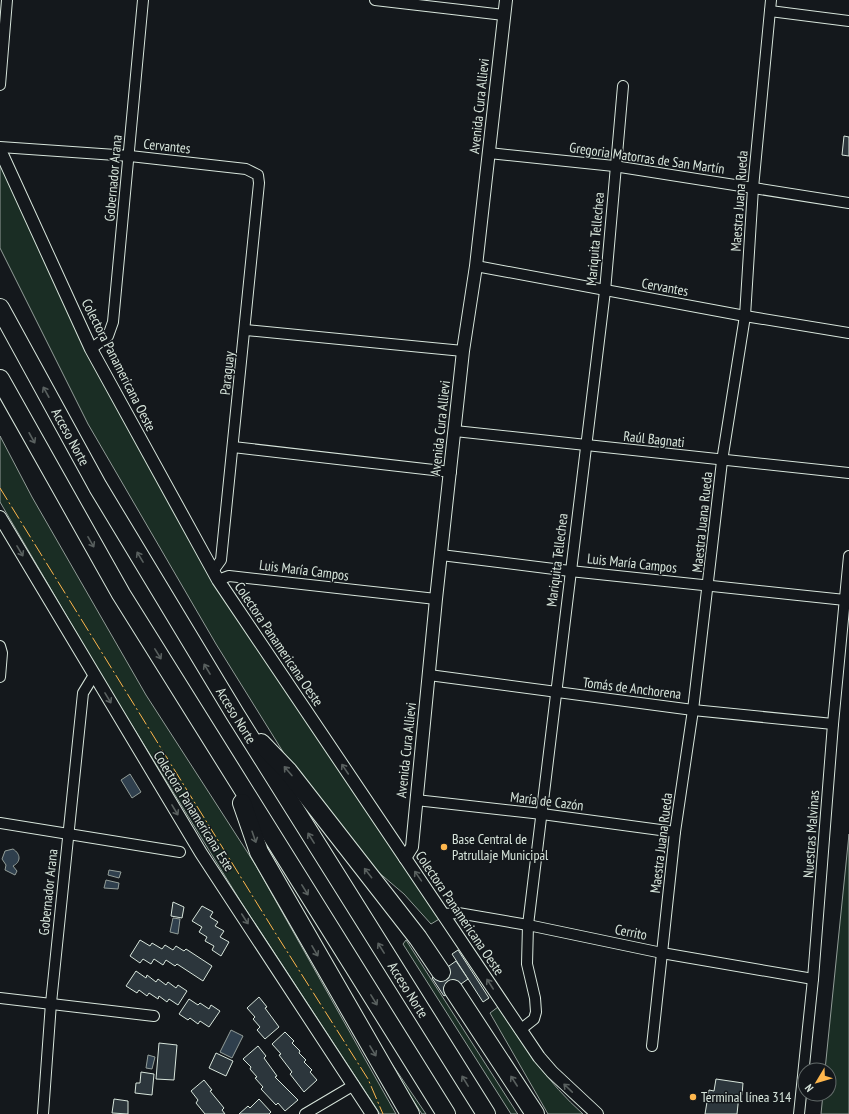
<svg xmlns="http://www.w3.org/2000/svg" width="849" height="1114" viewBox="0 0 849 1114" font-family="'PT Sans Narrow',sans-serif">
<style>
.green{fill:#1a2d24;stroke:#939e99}
.water{fill:#2f3f4d;stroke:#939e99}
.building{fill:#2c363c;stroke:#d8e6dc}
.lines{fill:none;stroke-linecap:round;stroke-linejoin:round}
.minor-casing{stroke:#d8e6dc;stroke-width:12}
.tertiary-casing{stroke:#d8e6dc;stroke-width:14}
.motorway-casing{stroke:#d8e6dc;stroke-width:20}
.minor{stroke:#14181c;stroke-width:10}
.tertiary{stroke:#14181c;stroke-width:12}
.motorway{stroke:#14181c;stroke-width:18}
.power{stroke:#ffb74d;stroke-width:1;stroke-dasharray:14 3 2 3;stroke-linecap:butt}
.oneway{stroke:#59605f}
.poi-dot{fill:#ffb74d;stroke:#14181c;stroke-width:1.5}
.labels{text-anchor:middle;dominant-baseline:central;stroke-width:3;stroke-linejoin:round;paint-order:stroke}
.street-label{font-size:14px;fill:#d8e6dc;stroke:#14181c}
.poi-label{font-size:14px;fill:#d8e6dc;stroke:#14181c;text-anchor:start}
</style>
<rect width="100%" height="100%" fill="#14181c"/>
<!-- green -->
<g class="green">
<polygon points="0,161 214,582 441,918 431,924 404,894 377,871 303,784 216,644 88,424 0,248"/>
<polygon points="0,436 32,497 146,695 255,864 396,1114 380,1114 241,902 104,680 0,502"/>
<polygon points="849,834 849,1114 821,1114 823,1094 829,1094 829,1070 825,1070"/>
<polygon points="406,940 517,1113 518,1114 511,1114 403,944"/>
<polygon points="351,1004 426,1114 422,1114"/>
<path d="M498 1007C523 1045 548 1083 583 1114H548L490 1013Z"/>
</g>
<!-- water -->
<g class="water">
<polygon points="130,774 141,792 132,798 121,780"/>
<path d="M13 849C21 854 21 862 13 866L17 871 15 875 5 870 6 865 2 859 5 851Z"/>
<polygon points="109,870 121,872 119,878 108,875"/>
<polygon points="106,880 119,883 118,889 104,888"/>
<polygon points="173,918 180,919 178,934 170,932"/>
<polygon points="231,1030 243,1036 232,1058 220,1052"/>
<polygon points="148,1055 155,1057 152,1069 146,1068"/>
</g>
<!-- building -->
<g class="building">
<polygon points="844,136 849,137 849,156 842,155"/>
<polygon points="173,902 184,907 182,918 171,916"/>
<polygon points="202,906 213,912 210,917 218,922 215,926 224,931 220,937 229,942 221,956 212,950 214,946 205,941 207,937 199,932 202,927 192,921"/>
<polygon points="140,940 150,946 152,943 162,949 165,945 173,950 176,946 184,951 186,949 212,966 203,981 177,964 175,966 166,960 163,965 154,959 151,964 143,959 140,963 130,956"/>
<polygon points="458,950 489,998 483,1002 452,954"/>
<polygon points="456,961 468,979 444,996 432,978"/>
<polygon points="136,971 146,978 147,975 156,982 158,979 166,985 168,982 176,988 178,985 187,991 178,1005 169,999 167,1002 159,996 158,999 149,993 147,996 139,990 137,993 126,986"/>
<polygon points="259,997 267,1007 265,1008 279,1027 265,1039 257,1030 260,1027 253,1019 255,1017 247,1008"/>
<polygon points="189,999 198,1005 200,1003 209,1009 211,1005 220,1011 209,1027 200,1021 198,1024 190,1018 188,1020 179,1014"/>
<polygon points="285,1032 294,1041 292,1043 300,1051 299,1053 306,1060 304,1062 312,1070 310,1072 317,1080 304,1092 290,1074 292,1072 279,1055 281,1054 272,1044"/>
<polygon points="159,1043 177,1045 174,1080 156,1079"/>
<polygon points="258,1046 266,1056 264,1058 277,1076 275,1077 298,1100 285,1111 278,1103 276,1105 261,1089 263,1087 255,1078 257,1077 250,1069 251,1067 243,1059"/>
<polygon points="216,1053 233,1061 226,1076 209,1068"/>
<polygon points="141,1072 154,1074 152,1095 135,1093 136,1083 140,1083"/>
<polygon points="716,1079 743,1083 742,1095 739,1095 737,1114 705,1114 709,1090 714,1091"/>
<polygon points="204,1080 212,1090 210,1091 224,1108 222,1110 225,1114 205,1114 196,1103 198,1100 191,1091"/>
<polygon points="114,1099 128,1101 128,1114 112,1113"/>
<polygon points="259,1099 271,1112 269,1114 239,1114 248,1106 250,1108"/>
</g>
<g class="lines">
<defs>
<g id="minor">
<polyline points="375,0 504,15"/>
<polyline points="770,11 849,21"/>
<polyline points="0,85 7,0"/>
<polyline points="0,147 130,156 246,169 258,175 259,183 221,560 213,571"/>
<polyline points="489,153 614,166 849,203"/>
<polyline points="476,266 745,316 849,333"/>
<polyline points="246,330 463,351"/>
<polyline points="91,349 108,336 113,322 143,0"/>
<polyline points="455,431 849,473"/>
<polyline points="233,447 451,472"/>
<polyline points="441,555 570,571 845,600"/>
<polyline points="218,580 229,576 436,599"/>
<polyline points="0,646 2,653 0,677"/>
<polyline points="429,675 693,710 833,724"/>
<polyline points="416,800 542,814 675,832"/>
<polyline points="0,823 180,852"/>
<polyline points="444,914 458,913 528,925 662,953 813,979"/>
<polyline points="0,998 154,1016"/>
<polyline points="520,1030 534,1019 536,1012 535,998 527,964 528,925 605,291 623,86"/>
<polyline points="652,1046 675,832 693,710 722,461 745,316 753,188 771,0"/>
<polyline points="43,1114 51,1003 83,693 94,675"/>
<polyline points="305,1114 354,1085"/>
<polyline points="799,1114 813,979 833,724 849,556"/>
</g>
<g id="tertiary">
<polyline points="0,150 91,349 218,580 539,1057 552,1072 597,1114"/>
<polyline points="0,517 201,853 372,1114"/>
<polyline points="405,858 412,847 436,599 463,351 476,266 506,0"/>
</g>
<g id="motorway">
<path id="s1" d="M0 308 98 487 235 714 486 1114"/>
<polyline points="0,379 121,594 446,1114"/>
<polyline points="261,743 288,771 418,938 441,972"/>
<polyline points="242,803 259,852 410,1114"/>
<polyline points="453,989 535,1114"/>
</g>
</defs>
<!-- minor casing -->
<use href="#minor" class="minor-casing"/>
<!-- tertiary casing -->
<use href="#tertiary" class="tertiary-casing"/>
<!-- motorway casing -->
<use href="#motorway" class="motorway-casing"/>
<!-- minor -->
<use href="#minor" class="minor"/>
<!-- tertiary -->
<use href="#tertiary" class="tertiary"/>
<!-- motorway -->
<use href="#motorway" class="motorway"/>
<!-- power -->
<polyline class="power" points="0,488 276,934 368,1079 383,1114"/>
</g>
<!-- one-way arrows -->
<defs><path id="oneway-shaft" d="M-6 0H5M1.5-3L5.5 0L1.5 3" fill="none" stroke-width="1.6" stroke-linecap="round" stroke-linejoin="round"/></defs>
<g class="oneway">
<use href="#oneway-shaft" transform="translate(46 392) rotate(-119)"/>
<use href="#oneway-shaft" transform="translate(32 438) rotate(61)"/>
<use href="#oneway-shaft" transform="translate(91 542) rotate(60)"/>
<use href="#oneway-shaft" transform="translate(20 551) rotate(59)"/>
<use href="#oneway-shaft" transform="translate(140 557) rotate(-121)"/>
<use href="#oneway-shaft" transform="translate(158 654) rotate(58)"/>
<use href="#oneway-shaft" transform="translate(207 669) rotate(-121)"/>
<use href="#oneway-shaft" transform="translate(108 698) rotate(59)"/>
<use href="#oneway-shaft" transform="translate(345 769) rotate(-124)"/>
<use href="#oneway-shaft" transform="translate(288 771) rotate(-131)"/>
<use href="#oneway-shaft" transform="translate(175 810) rotate(59)"/>
<use href="#oneway-shaft" transform="translate(254 837) rotate(71)"/>
<use href="#oneway-shaft" transform="translate(311 838) rotate(-122)"/>
<use href="#oneway-shaft" transform="translate(368 873) rotate(-128)"/>
<use href="#oneway-shaft" transform="translate(418 876) rotate(-125)"/>
<use href="#oneway-shaft" transform="translate(305 890) rotate(58)"/>
<use href="#oneway-shaft" transform="translate(245 919) rotate(57)"/>
<use href="#oneway-shaft" transform="translate(381 948) rotate(-122)"/>
<use href="#oneway-shaft" transform="translate(315 951) rotate(60)"/>
<use href="#oneway-shaft" transform="translate(490 984) rotate(-123)"/>
<use href="#oneway-shaft" transform="translate(374 1000) rotate(58)"/>
<use href="#oneway-shaft" transform="translate(373 1051) rotate(59)"/>
<use href="#oneway-shaft" transform="translate(465 1081) rotate(-122)"/>
<use href="#oneway-shaft" transform="translate(514 1081) rotate(-123)"/>
<use href="#oneway-shaft" transform="translate(568 1088) rotate(-136)"/>
</g>
<!-- markers -->
<g class="poi-dot">
<circle cx="444" cy="847" r="4"/>
<circle cx="693" cy="1097" r="4"/>
</g>
<g class="labels">
<!-- street labels -->
<g class="street-label">
<text transform="translate(479 106) rotate(-84)">Avenida Cura Allievi</text>
<text transform="translate(167 146) rotate(6)">Cervantes</text>
<text transform="translate(647 158) rotate(8)">Gregoria Matorras de San Martín</text>
<text transform="translate(113 178) rotate(-85)">Gobernador Arana</text>
<text transform="translate(739 201) rotate(-86)">Maestra Juana Rueda</text>
<text transform="translate(595 239) rotate(-85)">Mariquita Tellechea</text>
<text transform="translate(665 287) rotate(10)">Cervantes</text>
<text transform="translate(119 365) rotate(63)">Colectora Panamericana Oeste</text>
<text transform="translate(227 373) rotate(-84)">Paraguay</text>
<text transform="translate(440 428) rotate(-84)">Avenida Cura Allievi</text>
<text stroke="none"><textPath href="#s1" startOffset="147">Acceso Norte</textPath></text>
<text transform="translate(654 439) rotate(6)">Raúl Bagnati</text>
<text transform="translate(702 522) rotate(-84)">Maestra Juana Rueda</text>
<text transform="translate(557 560) rotate(-83)">Mariquita Tellechea</text>
<text transform="translate(632 563) rotate(6)">Luis María Campos</text>
<text transform="translate(304 570) rotate(7)">Luis María Campos</text>
<text transform="translate(279 644) rotate(56)">Colectora Panamericana Oeste</text>
<text transform="translate(632 688) rotate(7)">Tomás de Anchorena</text>
<text stroke="none"><textPath href="#s1" startOffset="471">Acceso Norte</textPath></text>
<text transform="translate(406 750) rotate(-84)">Avenida Cura Allievi</text>
<text transform="translate(547 801) rotate(7)">María de Cazón</text>
<text transform="translate(194 811) rotate(58)">Colectora Panamericana Este</text>
<text transform="translate(811 834) rotate(-86)">Nuestras Malvinas</text>
<text transform="translate(661 843) rotate(-83)">Maestra Juana Rueda</text>
<text transform="translate(48 892) rotate(-84)">Gobernador Arana</text>
<text transform="translate(460 913) rotate(56)">Colectora Panamericana Oeste</text>
<text transform="translate(631 932) rotate(11)">Cerrito</text>
<text stroke="none"><textPath href="#s1" startOffset="795">Acceso Norte</textPath></text>
</g>
<!-- poi labels -->
<g class="poi-label">
<text x="452" y="839">Base Central de<tspan x="452" dy="16">Patrullaje Municipal</tspan></text>
<text x="701" y="1097">Terminal línea 314</text>
</g>
</g>
<!-- north arrow -->
<g transform="translate(817 1082) rotate(232)"><circle r="19" fill="#14181c" stroke="#626a69"/>
<path d="M0-3L7 15L0 10L-7 15Z" fill="#ffb74d"/>
<text y="-6" font-size="11" font-weight="bold" text-anchor="middle" fill="#d8e6dc">N</text>
</g>
</svg>
